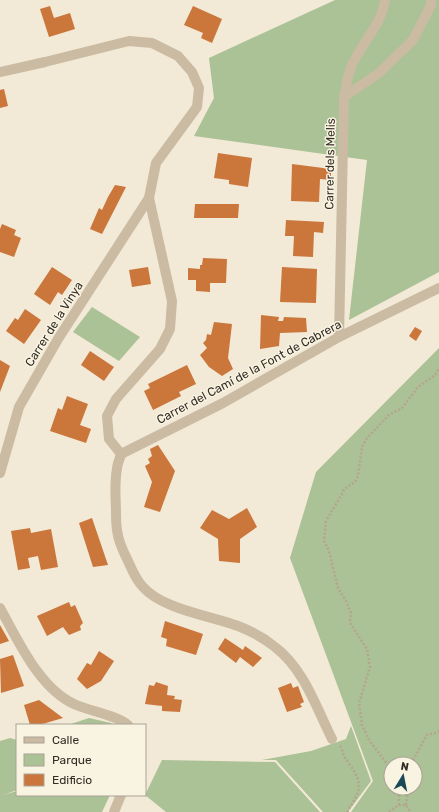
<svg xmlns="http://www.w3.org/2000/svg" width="439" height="812" viewBox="0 0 439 812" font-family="Rubik,sans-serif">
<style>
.green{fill:#abc196;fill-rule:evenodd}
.building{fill:#cb763b}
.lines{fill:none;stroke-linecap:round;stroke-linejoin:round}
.path{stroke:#b5a58c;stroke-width:2.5;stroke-dasharray:2 2;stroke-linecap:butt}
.minor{stroke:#cabba2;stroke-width:10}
.labels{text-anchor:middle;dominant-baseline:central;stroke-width:3;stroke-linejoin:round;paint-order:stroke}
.street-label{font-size:12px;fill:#342c25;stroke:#f9f3e2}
</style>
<rect width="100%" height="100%" fill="#f2e9d6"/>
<!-- green -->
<g class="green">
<polygon points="335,0 439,0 439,272 349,320 367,160 194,136 214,98 209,58"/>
<polygon points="92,307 140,337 119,361 73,332"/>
<path d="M439 348V812H351L373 781 290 558 316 472ZM391 764H415V788H391Z"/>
<polygon points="89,718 111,723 113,725 68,725"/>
<polygon points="351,726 371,781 348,812 323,812 276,760 262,760 311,751 346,739"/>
<polygon points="10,738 17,740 17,790 3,795 17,791 17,795 110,795 102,812 0,812 0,741"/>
<polygon points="162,760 275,762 320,812 166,812 145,795"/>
</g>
<!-- building -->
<g class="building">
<polygon points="50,6 54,18 70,13 75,29 49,37 40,9"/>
<polygon points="193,6 222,19 212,43 201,38 203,33 184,25"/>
<polygon points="4,89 8,106 0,108 0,90"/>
<polygon points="218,153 252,158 248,187 229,184 229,180 214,178"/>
<polygon points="292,164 331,169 331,180 320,179 319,202 291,201"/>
<polygon points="115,185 126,187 102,234 90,229 99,208 102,210 108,197"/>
<polygon points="195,204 239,204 238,218 194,218"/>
<polygon points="286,220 324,222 323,233 314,232 313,257 293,256 294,236 285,236"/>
<polygon points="2,224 16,230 14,235 21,238 14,257 0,252 0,229"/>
<polygon points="203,258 227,259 226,283 210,283 210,292 196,291 196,280 188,280 188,268 200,269 200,265 202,265"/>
<polygon points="52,267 72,280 62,295 58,292 50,305 34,294"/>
<polygon points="148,267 151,284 132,287 129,270"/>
<polygon points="282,267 317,269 316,303 280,302"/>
<polygon points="25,309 41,320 24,344 6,331 15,318 18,320"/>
<polygon points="261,315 279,317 278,321 283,321 284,317 306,318 307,332 280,333 279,346 260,349"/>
<polygon points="214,322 232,324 228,358 233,369 222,376 209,367 200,355 207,348 203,343 206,340 207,334 211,335"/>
<polygon points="415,327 422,331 416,341 409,336"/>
<polygon points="90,351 114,367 104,381 81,365"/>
<polygon points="0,360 10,366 0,392"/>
<polygon points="187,365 196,384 179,392 181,396 153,410 144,391 150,388 148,384"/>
<polygon points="67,396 88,404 80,425 91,429 86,443 50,431 58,408 62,410"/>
<polygon points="158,445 175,471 160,512 144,507 152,482 145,466 150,463 148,459 152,456 150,449"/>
<polygon points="247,508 257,527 240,539 240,563 219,561 218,539 200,528 212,510 229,519"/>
<polygon points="92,518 108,565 93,567 79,523"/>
<polygon points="30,528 31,533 51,529 58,567 41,570 38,556 28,558 30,568 18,570 11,531"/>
<polygon points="69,602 71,607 75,605 83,623 80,626 81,630 69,635 63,627 47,636 37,616"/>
<polygon points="165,621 203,634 196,655 166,646 167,639 161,637"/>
<polygon points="0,625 9,641 0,644"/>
<polygon points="225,638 243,650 245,646 262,658 253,667 240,657 236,663 218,649"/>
<polygon points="99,651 114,661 101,681 87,689 77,679 87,663 91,665"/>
<polygon points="13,655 24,686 1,693 0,659"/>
<polygon points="156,682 168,686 167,695 175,696 174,699 182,700 180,712 162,711 162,706 145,704 149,685 154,686"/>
<polygon points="291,683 293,688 298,686 304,702 300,704 302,707 287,712 278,688"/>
<polygon points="39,700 63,718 39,725 30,725 24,705"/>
</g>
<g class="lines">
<!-- path -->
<g class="path">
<path d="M340 746 342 749C343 756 346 759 350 765 365 786 359 792 347 812"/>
<polyline points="412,764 413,760 427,735 439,732"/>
<polyline points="391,769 369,740 362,725 359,703 370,667 367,649 350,623 351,613 346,601 338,588 329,551 324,541 326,521 342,494 344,489 355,482 358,476 362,447 367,438 389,415 402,408 418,387 435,375 439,369"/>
<polyline points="399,805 399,788"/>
<polyline points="406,805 408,788"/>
<polyline points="389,812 399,805 406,805 411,812"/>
</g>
<!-- minor -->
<g class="minor">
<polyline points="0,72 45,62 129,41 152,43 178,56 192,72 199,88 197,107 156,163 149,198 172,301 170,329 160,349 116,399 107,416 109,439 121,454 223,403 339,337 439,288"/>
<polyline points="344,97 379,73 413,40 431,5 431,0"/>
<path d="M339 337 344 97C346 88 347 78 350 70 359 45 381 27 385 0"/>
<path d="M121 454C120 459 117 464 117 469 114 483 116 500 116 514 116 534 119 543 128 561 132 570 136 580 143 587 162 609 211 616 238 626 251 631 264 638 275 647 304 669 316 707 332 739"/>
<polyline points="0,473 19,407 58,339 149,198"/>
<path d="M0 608C18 640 39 688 74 704 89 711 116 715 128 725"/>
<polyline points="114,812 121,795"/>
</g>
</g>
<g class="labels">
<!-- street labels -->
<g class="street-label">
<text transform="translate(330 164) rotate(-89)">Carrer dels Melis</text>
<text transform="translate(54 324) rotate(-58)">Carrer de la Vinya</text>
<text transform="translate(249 372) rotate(-28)">Carrer del Camí de la Font de Cabrera</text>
</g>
</g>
<!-- legend -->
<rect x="16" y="724" width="130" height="72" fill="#f9f3e2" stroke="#aaa396"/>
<rect x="24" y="737" width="20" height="6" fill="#cabba2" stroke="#aaa396"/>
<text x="52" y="744" font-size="12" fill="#342c25">Calle</text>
<rect x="24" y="754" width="20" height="12" fill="#abc196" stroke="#aaa396"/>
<text x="52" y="764" font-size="12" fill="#342c25">Parque</text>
<rect x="24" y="774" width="20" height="12" fill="#cb763b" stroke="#aaa396"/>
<text x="52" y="784" font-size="12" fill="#342c25">Edificio</text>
<!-- north arrow -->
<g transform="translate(403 776) rotate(10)"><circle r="19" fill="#f9f3e2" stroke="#aaa396"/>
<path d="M0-3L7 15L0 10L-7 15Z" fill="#194856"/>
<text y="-6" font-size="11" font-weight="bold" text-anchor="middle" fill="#342c25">N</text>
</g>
</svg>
